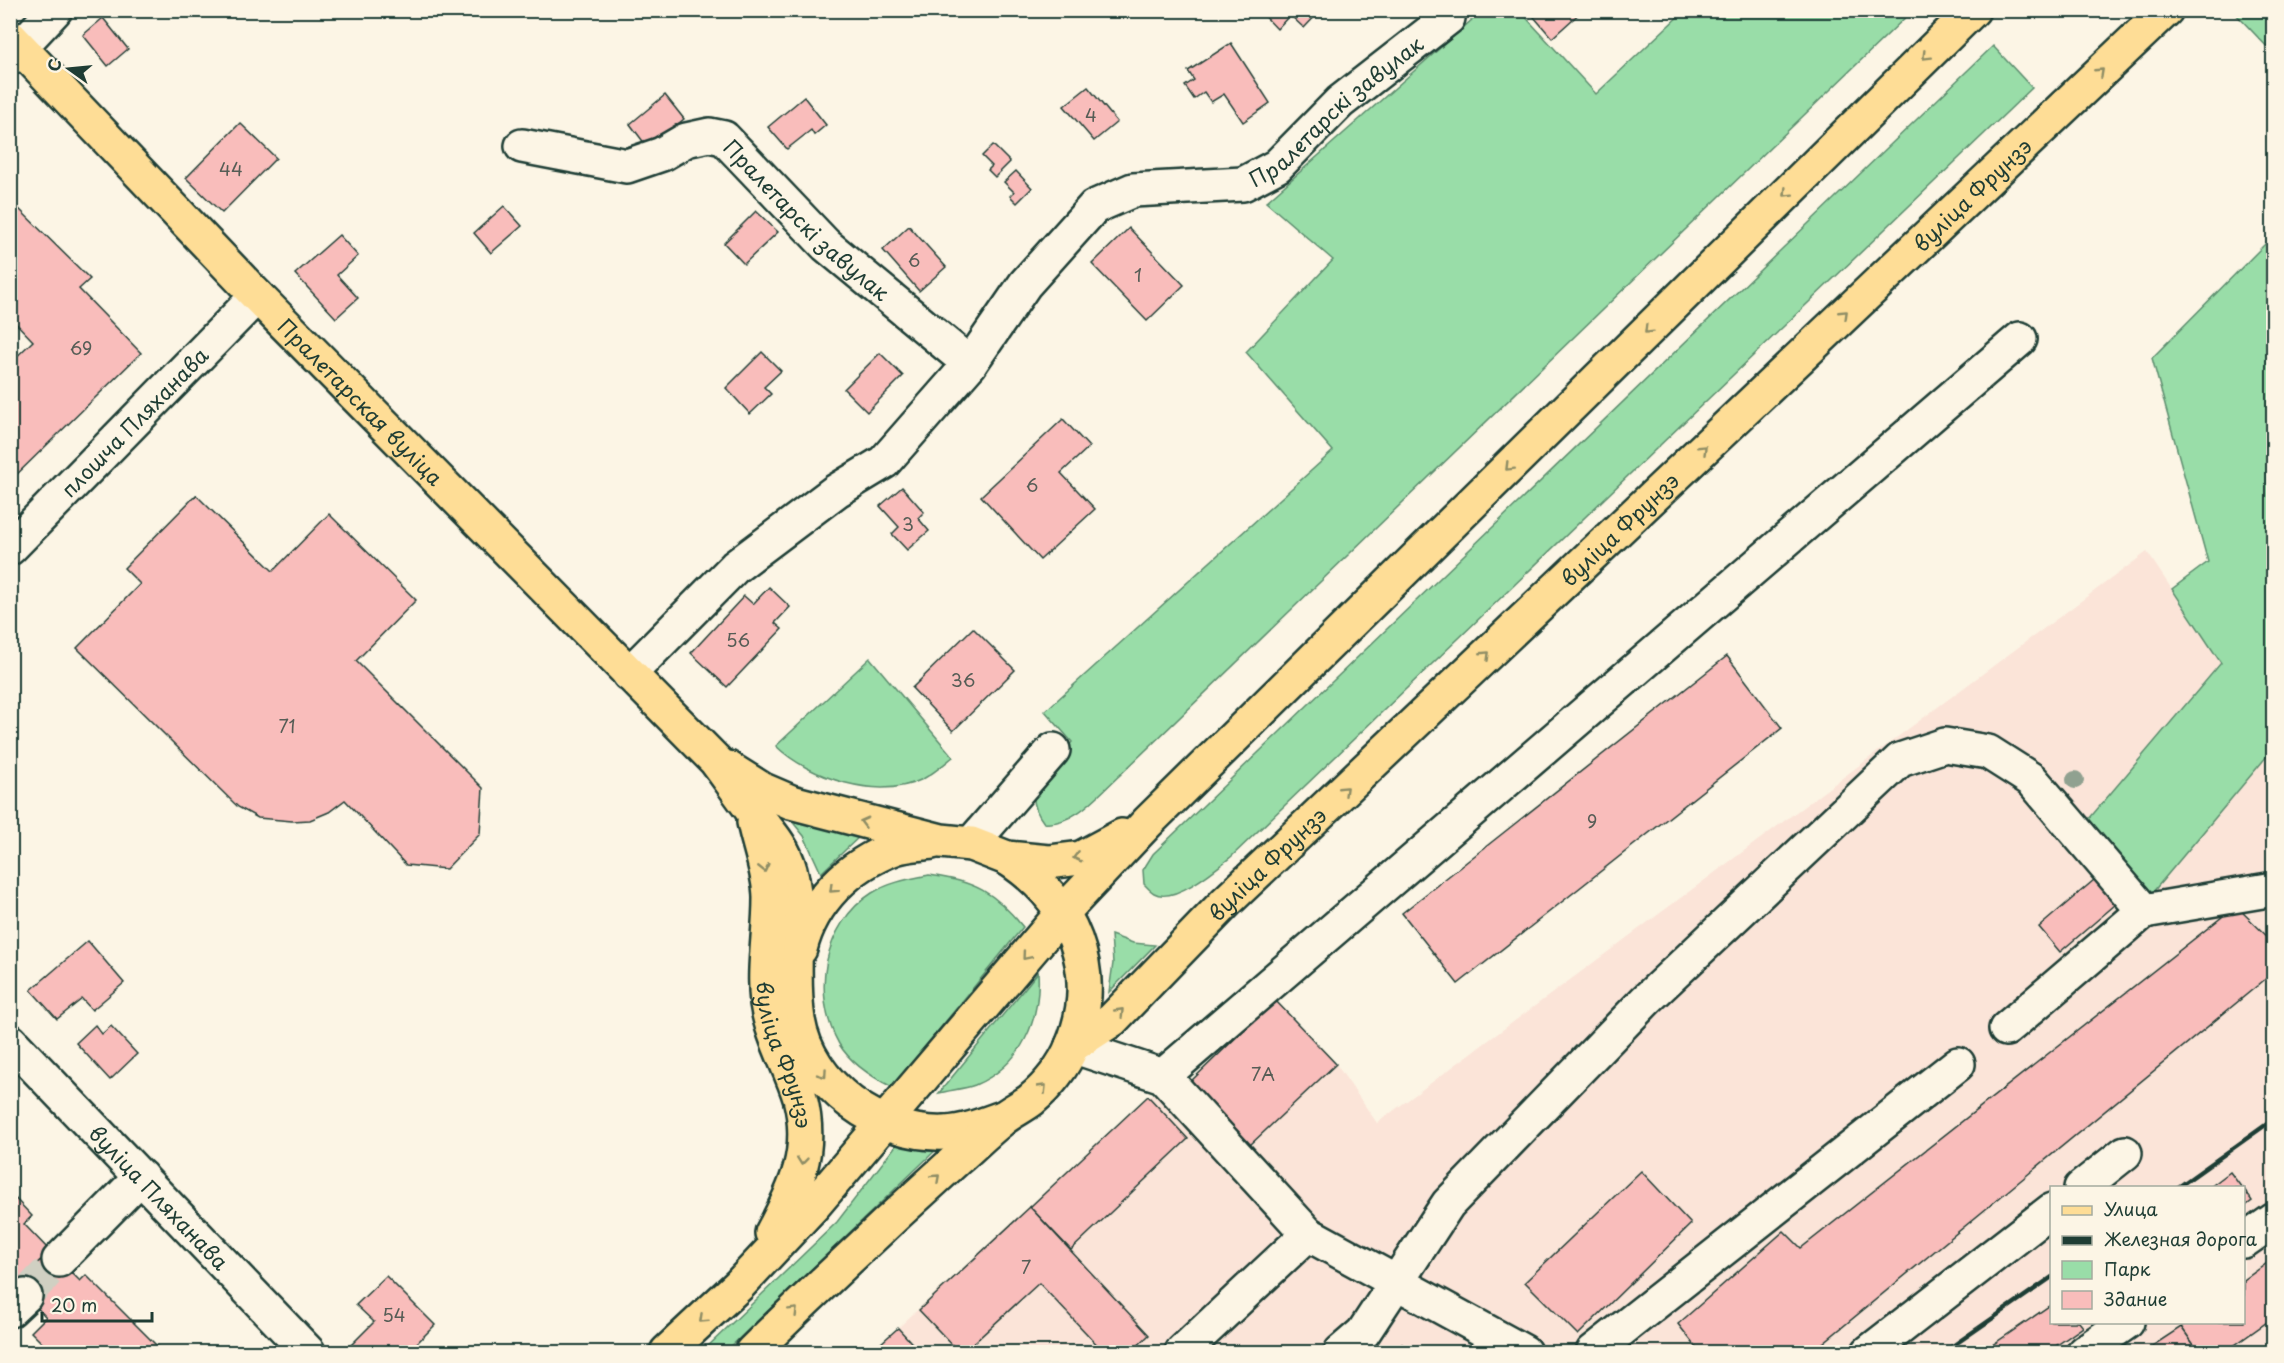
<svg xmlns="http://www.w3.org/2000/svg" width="2284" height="1363" viewBox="0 0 2284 1363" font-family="'Playpen Sans',sans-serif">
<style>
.built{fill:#fbe4d8;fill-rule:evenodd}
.green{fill:#99dda8;stroke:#5c8d6e;stroke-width:1.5}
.building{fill:#f9bdbb;stroke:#1f3d34;stroke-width:1.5}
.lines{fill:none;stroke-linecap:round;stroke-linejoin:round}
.minor-tunnel{stroke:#d0d0c2;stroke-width:33;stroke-dasharray:33 16;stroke-linecap:butt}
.minor-casing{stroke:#1f3d34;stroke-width:38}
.major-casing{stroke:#1f3d34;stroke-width:38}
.minor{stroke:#fcf5e5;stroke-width:33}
.major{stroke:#fedd96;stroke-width:33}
.rail{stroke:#1f3d34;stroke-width:4.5}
.tree{fill:#90a190}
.oneway{stroke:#8e8d65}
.labels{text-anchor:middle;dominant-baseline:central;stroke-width:6;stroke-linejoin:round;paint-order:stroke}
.number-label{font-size:18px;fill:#565d56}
.street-label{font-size:21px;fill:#1f3d34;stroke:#fcf5e5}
</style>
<rect width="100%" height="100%" fill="#fcf5e5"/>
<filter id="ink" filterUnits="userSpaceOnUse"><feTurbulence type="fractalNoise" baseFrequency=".0167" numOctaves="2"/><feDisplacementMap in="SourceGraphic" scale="12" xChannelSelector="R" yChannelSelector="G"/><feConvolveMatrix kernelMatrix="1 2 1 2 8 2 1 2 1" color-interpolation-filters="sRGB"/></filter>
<g filter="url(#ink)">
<!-- built -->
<path class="built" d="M2147 552 2221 663 2084 825 2147 898 2273 749V1352H872L1148 1096 1190 1082 1275 1000 1336 1064 1377 1123ZM2052 1188H2244V1322H2052Z"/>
<!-- green -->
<g class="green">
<path d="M1482 11H1520L1596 94 1684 11H1912L1120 775C1099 794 1074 826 1044 823 1017 788 1049 767 1072 742L1045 711 1333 451 1246 352 1333 260 1266 202Z"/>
<polygon points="2233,11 2273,11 2273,53"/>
<path d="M1993 46 2032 88 1232 856C1217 868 1174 905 1154 893 1150 891 1147 887 1144 884L1143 870 1153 854Z"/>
<polygon points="2273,236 2273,749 2147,899 2083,826 2221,663 2172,589 2208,562 2152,358"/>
<path d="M870 658 953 757C943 765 934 773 923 779 878 801 809 778 776 746Z"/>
<polygon points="786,814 817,827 861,835 821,873 804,836"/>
<path d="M929 875C974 881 995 892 1023 927L892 1087C872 1077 851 1064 839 1044 811 995 823 924 872 893 890 882 909 879 929 875Z"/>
<polygon points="1111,935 1133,943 1155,945 1109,992 1113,963"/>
<path d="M1038 972C1041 1020 1022 1065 975 1085 964 1089 950 1090 939 1093Z"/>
<polygon points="897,1144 939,1147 725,1352 702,1352 837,1222"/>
</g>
<!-- building -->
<g class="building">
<polygon points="922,10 936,10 927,17"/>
<polygon points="1259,10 1321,10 1304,28 1290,15 1277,29"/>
<polygon points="1528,10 1583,10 1552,38"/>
<polygon points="103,18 128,49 108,66 83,35"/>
<polygon points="1231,43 1270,103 1243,122 1224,94 1211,102 1204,92 1194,99 1185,86 1194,80 1188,71"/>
<polygon points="1088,87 1117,122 1094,141 1064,106"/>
<polygon points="665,95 684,119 648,148 630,124"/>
<polygon points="804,97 826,125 814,135 811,130 787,149 768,127"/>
<polygon points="240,123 276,158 222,213 186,178"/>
<polygon points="993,145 1010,162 995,177 988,170 992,166 982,156"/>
<polygon points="1016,171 1032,188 1017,203 1010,196 1014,192 1004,182"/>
<polygon points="13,203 90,279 79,289 141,353 10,481 10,363 33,341 10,317 10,206"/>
<polygon points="504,206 522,226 491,253 474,233"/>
<polygon points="756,211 778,232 744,264 724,243"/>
<polygon points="909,226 946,267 919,291 883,250"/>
<polygon points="1129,228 1184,285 1147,321 1092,264"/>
<polygon points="339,235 358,256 337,275 358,298 336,318 295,274"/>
<polygon points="762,352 781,371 764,387 771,394 750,414 726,388"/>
<polygon points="880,353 903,376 867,412 844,389"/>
<polygon points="1063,419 1089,447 1061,473 1095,509 1040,560 981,496"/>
<polygon points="902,487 924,512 918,518 929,531 907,550 892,534 899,527 880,506"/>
<polygon points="196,495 273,571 329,514 416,600 356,661 483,788 480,834 446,869 406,865 345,800 329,812 310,820 292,821 258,818 238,807 77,648 140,584 124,568"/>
<polygon points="769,587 790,607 775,623 782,629 727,687 691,653 744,596 753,604"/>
<polygon points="973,628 1015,670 953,731 912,688"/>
<polygon points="1727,656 1782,728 1458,984 1402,913"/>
<polygon points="2101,874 2122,899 2060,952 2039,927"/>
<polygon points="2236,906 2274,943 2274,972 1812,1352 1700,1352 1678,1324 1784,1231 1801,1248"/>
<polygon points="88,941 124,983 92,1010 82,999 57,1019 31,990"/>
<polygon points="1275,1000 1336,1064 1250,1145 1190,1082"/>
<polygon points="95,1025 102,1034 111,1026 137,1054 110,1080 76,1043"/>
<polygon points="1148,1096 1188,1139 1071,1250 1030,1207"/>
<polygon points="1641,1171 1691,1224 1578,1335 1525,1282"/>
<polygon points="2230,1172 2242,1188 2209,1188"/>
<polygon points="2244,1189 2252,1201 2244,1207"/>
<polygon points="10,1193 32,1216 24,1224 50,1251 10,1289"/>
<polygon points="1030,1207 1149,1335 1131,1352 1104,1352 1039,1283 964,1352 959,1352 919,1310"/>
<polygon points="50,1251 80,1281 86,1275 163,1352 51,1352 31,1332 46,1317 15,1285"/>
<polygon points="2274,1258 2274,1317 2225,1352 2199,1352 2181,1327 2187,1322 2244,1322 2244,1280"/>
<polygon points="386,1276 435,1325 408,1352 350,1352 347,1349 374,1322 356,1305"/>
<polygon points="2052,1304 2052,1322 2079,1322 2083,1327 2047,1352 1982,1352"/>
<polygon points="2181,1327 2199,1352 2143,1352"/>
<polygon points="898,1328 920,1352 871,1352"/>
<polygon points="1402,1344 1409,1352 1392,1352"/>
</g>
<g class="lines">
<!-- minor-tunnel -->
<polyline class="minor-tunnel" points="25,1296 59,1260"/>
<defs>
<g id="minor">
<polyline points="10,58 55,10"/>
<path id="s1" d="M522 146 627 166 662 154 686 140 709 135 724 138 826 245 970 364 1025 284 1094 207 1133 190 1243 184 1277 166 1340 102 1448 18 1442 10"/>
<path id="s2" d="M10 548 257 296"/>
<polyline points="629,674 735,567 836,491 884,462 970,364"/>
<polyline points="971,844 1053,750"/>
<polyline points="2006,1029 2144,911"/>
<path id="s3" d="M10 1041 308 1352"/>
<polyline points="1072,1046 1163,1076 1308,1234 1524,1352"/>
<polyline points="1163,1076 2020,339"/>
<polyline points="2081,1188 2125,1153"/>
<polyline points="2244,1241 2274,1220"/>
<polyline points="59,1260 141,1177"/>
<polyline points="10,1310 25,1296"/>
<polyline points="1182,1352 1308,1234"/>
<polyline points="1341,1352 1363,1333 1448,1204 1646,1000 1900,760 1945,745 1988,752 2032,780 2144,911 2274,889"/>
<polyline points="1593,1352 1958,1064"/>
<polyline points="1869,1352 2052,1210"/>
<polyline points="2084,1352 2127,1322"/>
</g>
<g id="major">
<path id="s4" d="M10 37 257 296 716 761C728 777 739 793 751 809 766 829 783 844 790 870 802 919 790 970 798 1020 809 1086 879 1136 945 1133 965 1132 983 1125 1002 1118"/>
<polyline points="728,768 763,790 791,802 941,841 971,844 1007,858 1049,862 1081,858 1122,836"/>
<path id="s5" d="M754 822C759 846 770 874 770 898 770 934 763 968 767 1003 772 1037 790 1066 800 1098 814 1151 796 1188 772 1233"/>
<path d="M800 949C812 901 849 865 895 848 906 844 920 844 932 842"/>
<path id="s6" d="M1072 1046 1112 1020 1226 902 2166 10"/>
<polyline points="667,1352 739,1285 814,1205 1064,911 1148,822 1973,10"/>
<path d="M752 1352C819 1286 887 1222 957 1159 972 1146 986 1132 1001 1120 1010 1112 1022 1107 1031 1100 1048 1086 1064 1066 1072 1046 1103 971 1072 900 1007 858"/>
</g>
</defs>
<!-- minor casing -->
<use href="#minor" class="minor-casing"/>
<!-- major casing -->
<use href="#major" class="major-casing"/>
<!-- minor -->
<use href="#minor" class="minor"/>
<!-- major -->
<use href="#major" class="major"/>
<!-- rail -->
<g class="rail">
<polyline points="2177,1188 2274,1119"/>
<polyline points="1944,1352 2052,1277"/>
</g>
</g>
<!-- trees -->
<circle class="tree" cx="2075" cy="780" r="9"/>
<!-- one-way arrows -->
<defs><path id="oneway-chevron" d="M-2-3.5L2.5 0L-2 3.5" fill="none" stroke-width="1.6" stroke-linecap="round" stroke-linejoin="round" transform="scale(1.5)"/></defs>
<g class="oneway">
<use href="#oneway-chevron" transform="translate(1926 56) rotate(135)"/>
<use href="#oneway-chevron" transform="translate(2100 72) rotate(-43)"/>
<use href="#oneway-chevron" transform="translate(1787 193) rotate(135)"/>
<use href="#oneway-chevron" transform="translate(1844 314) rotate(-44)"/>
<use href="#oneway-chevron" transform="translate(1648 330) rotate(135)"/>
<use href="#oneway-chevron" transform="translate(1703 449) rotate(-44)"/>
<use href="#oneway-chevron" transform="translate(1509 467) rotate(135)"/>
<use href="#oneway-chevron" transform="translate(1486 655) rotate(-44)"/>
<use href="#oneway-chevron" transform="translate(1344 790) rotate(-44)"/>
<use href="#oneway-chevron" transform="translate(864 822) rotate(-165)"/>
<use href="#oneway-chevron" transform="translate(1077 857) rotate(166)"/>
<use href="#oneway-chevron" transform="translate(764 868) rotate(77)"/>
<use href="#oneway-chevron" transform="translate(833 889) rotate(136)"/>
<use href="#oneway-chevron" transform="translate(1026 956) rotate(130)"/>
<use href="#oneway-chevron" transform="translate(1120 1012) rotate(-46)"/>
<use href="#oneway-chevron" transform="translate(823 1074) rotate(55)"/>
<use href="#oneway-chevron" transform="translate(1043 1088) rotate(-46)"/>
<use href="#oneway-chevron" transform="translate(802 1161) rotate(96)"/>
<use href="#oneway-chevron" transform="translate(936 1178) rotate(-42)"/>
<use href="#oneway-chevron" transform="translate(794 1311) rotate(-45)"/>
<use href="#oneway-chevron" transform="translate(703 1319) rotate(137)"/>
</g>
</g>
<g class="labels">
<!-- number labels -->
<g class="number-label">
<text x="1091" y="114">4</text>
<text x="231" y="168">44</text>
<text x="914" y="259">6</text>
<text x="1138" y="274">1</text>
<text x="81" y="347">69</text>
<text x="1032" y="484">6</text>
<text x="908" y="523">3</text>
<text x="738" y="639">56</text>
<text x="963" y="679">36</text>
<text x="287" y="725">71</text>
<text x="1592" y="820">9</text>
<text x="1263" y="1073">7А</text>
<text x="1026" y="1266">7</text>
<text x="394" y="1314">54</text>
</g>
<!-- street labels -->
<g class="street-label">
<text stroke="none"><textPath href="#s1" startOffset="1017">Пралетарскі завулак</textPath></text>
<text stroke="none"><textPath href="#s6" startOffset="1240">вуліца Фрунзэ</textPath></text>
<text stroke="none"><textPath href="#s1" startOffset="327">Пралетарскі завулак</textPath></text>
<text stroke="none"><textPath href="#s4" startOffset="506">Пралетарская вуліца</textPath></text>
<text stroke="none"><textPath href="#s2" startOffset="177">плошча Пляханава</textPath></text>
<text stroke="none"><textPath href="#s6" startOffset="754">вуліца Фрунзэ</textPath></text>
<text stroke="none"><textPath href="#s6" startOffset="268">вуліца Фрунзэ</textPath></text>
<text stroke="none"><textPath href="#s5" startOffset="238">вуліца Фрунзэ</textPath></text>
<text stroke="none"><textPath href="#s3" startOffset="216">вуліца Пляханава</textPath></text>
</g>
</g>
<!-- margin -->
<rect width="2284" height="1363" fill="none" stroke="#fcf5e5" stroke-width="36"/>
<rect x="18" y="18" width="2248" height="1327" fill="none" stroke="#1f3d34" stroke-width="2" filter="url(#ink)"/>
<!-- legend -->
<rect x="2050" y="1186" width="195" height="138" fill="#fcf5e5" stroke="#a4ab9e" stroke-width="1.5"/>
<rect x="2062" y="1206" width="30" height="9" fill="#fedd96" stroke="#a4ab9e" stroke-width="1.5"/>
<text x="2104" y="1216" font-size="18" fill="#1f3d34">Улица</text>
<rect x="2062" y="1236" width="30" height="9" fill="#1f3d34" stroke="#a4ab9e" stroke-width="1.5"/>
<text x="2104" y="1246" font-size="18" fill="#1f3d34">Железная дорога</text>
<rect x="2062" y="1261" width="30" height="18" fill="#99dda8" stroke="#a4ab9e" stroke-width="1.5"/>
<text x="2104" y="1276" font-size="18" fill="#1f3d34">Парк</text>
<rect x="2062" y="1291" width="30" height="18" fill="#f9bdbb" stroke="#a4ab9e" stroke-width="1.5"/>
<text x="2104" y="1306" font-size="18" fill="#1f3d34">Здание</text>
<!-- north arrow -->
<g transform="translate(69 69) rotate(285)" stroke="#fcf5e5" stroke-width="4.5" paint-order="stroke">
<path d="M0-4.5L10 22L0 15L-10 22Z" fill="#1f3d34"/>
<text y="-9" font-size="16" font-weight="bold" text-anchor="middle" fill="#1f3d34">С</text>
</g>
<!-- scale -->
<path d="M42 1312v9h110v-9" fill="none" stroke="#1f3d34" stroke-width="3"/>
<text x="51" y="1312" font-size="18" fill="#1f3d34" stroke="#fcf5e5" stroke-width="4.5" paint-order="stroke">20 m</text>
</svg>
